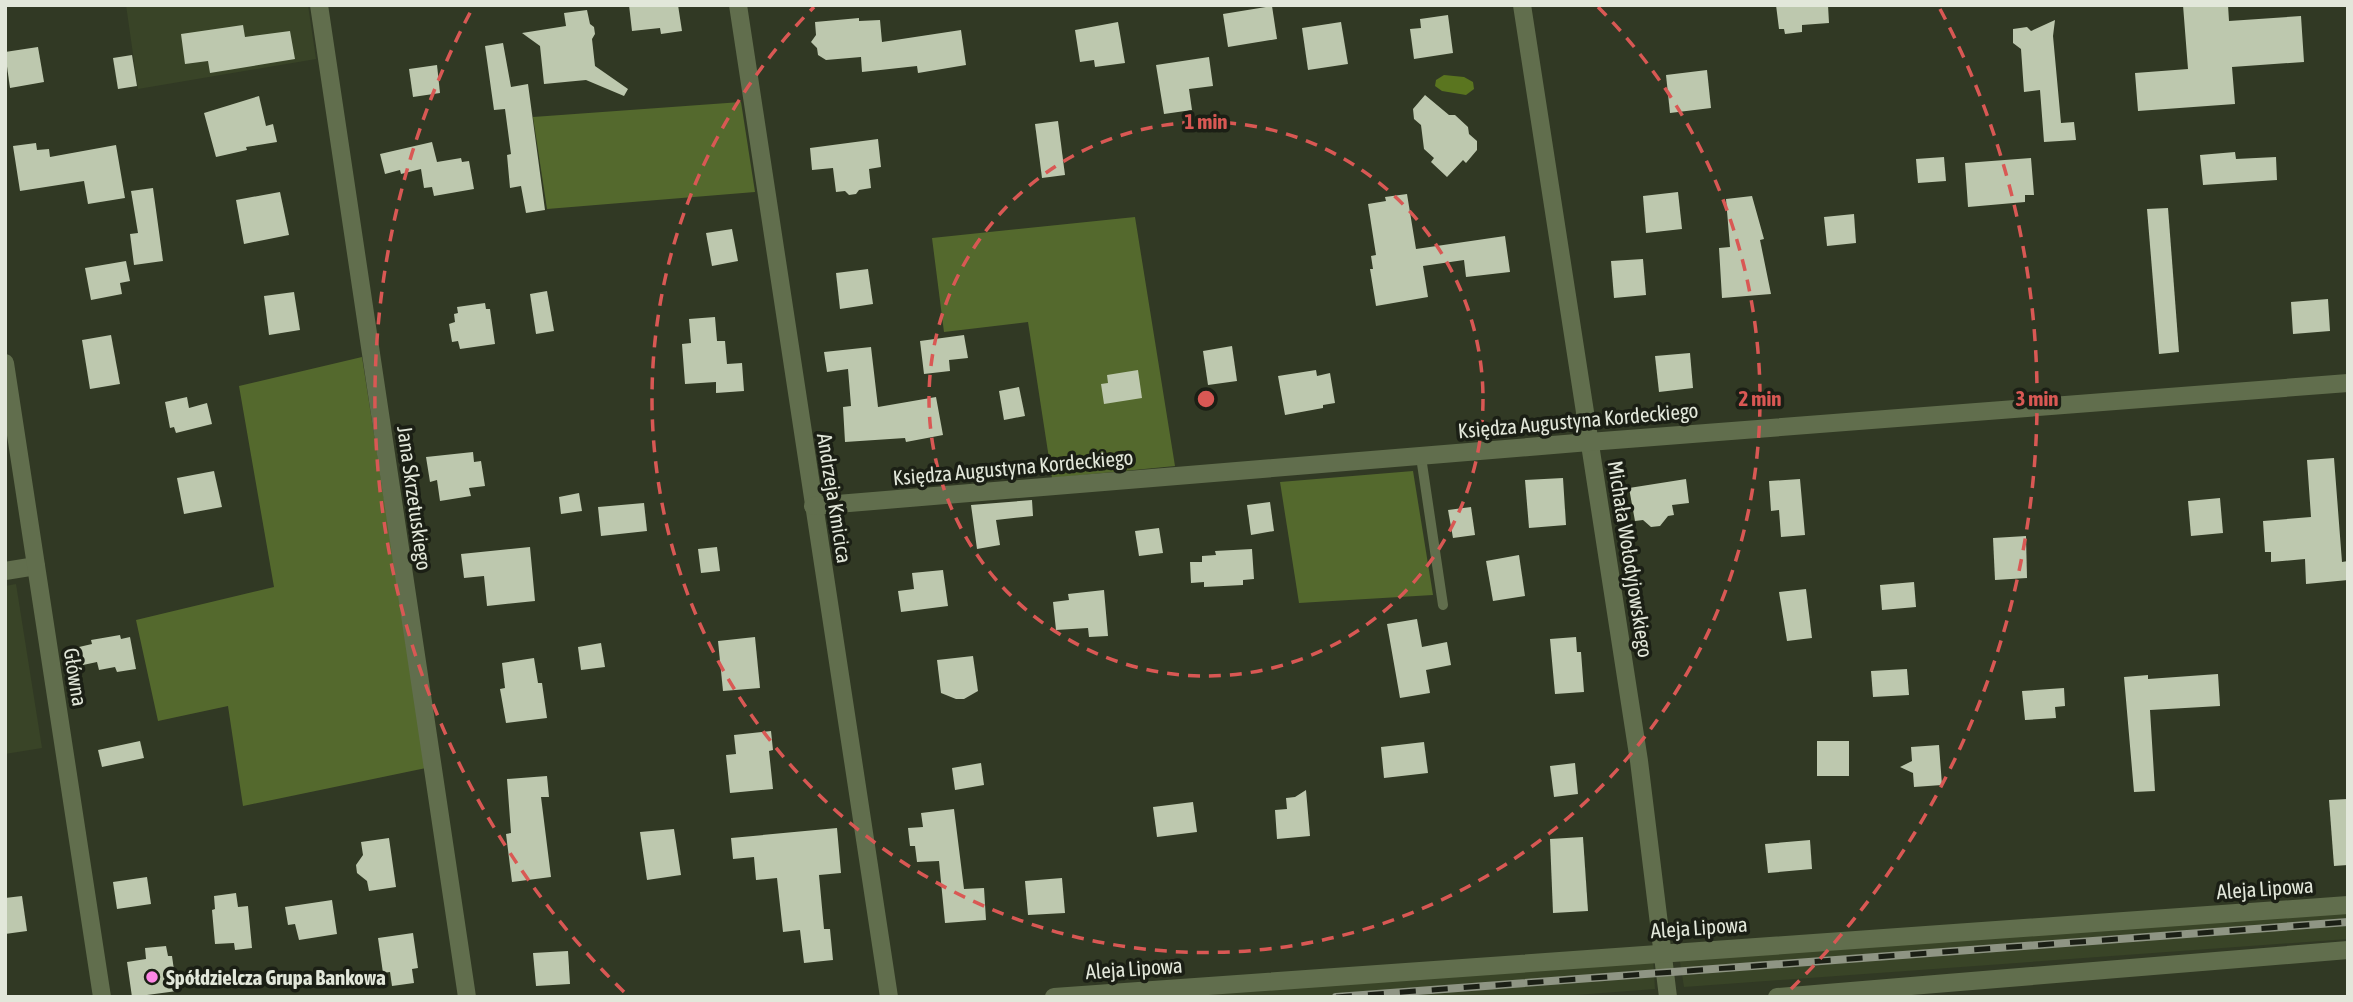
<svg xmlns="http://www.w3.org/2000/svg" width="2353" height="1002" viewBox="0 0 2353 1002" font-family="'Asap Condensed',sans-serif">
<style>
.built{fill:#394427}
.green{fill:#54692d}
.water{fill:#5a751f}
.building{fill:#bdc8ae}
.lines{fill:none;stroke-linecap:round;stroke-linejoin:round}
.service{stroke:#616e4d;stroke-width:10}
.minor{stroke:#616e4d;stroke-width:18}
.tertiary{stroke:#616e4d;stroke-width:18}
.rail-casing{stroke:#8f9584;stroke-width:8}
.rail{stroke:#1b1f15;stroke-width:5;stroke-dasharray:16;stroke-linecap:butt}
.ring{fill:none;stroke:#d95854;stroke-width:3.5;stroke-dasharray:12 9}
.poi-dot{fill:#fc86e4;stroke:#1b1f15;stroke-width:2.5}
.labels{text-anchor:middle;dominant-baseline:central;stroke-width:7;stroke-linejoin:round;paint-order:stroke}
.street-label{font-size:21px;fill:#e2e7da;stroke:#1b1f15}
.poi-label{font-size:21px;font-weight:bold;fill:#e2e7da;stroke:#1b1f15;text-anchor:start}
.centre{fill:#d95854;stroke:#1b1f15;stroke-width:3.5}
.ring-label{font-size:21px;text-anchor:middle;font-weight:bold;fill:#d95854;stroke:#1b1f15;stroke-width:7;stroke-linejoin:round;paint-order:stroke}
</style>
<rect width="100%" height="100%" fill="#313924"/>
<!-- built -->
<g class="built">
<polygon points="126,5 308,5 316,59 138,89"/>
<polygon points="16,584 42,748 5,754 5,586"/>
<polygon points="2348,910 2348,939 1684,987 1679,956"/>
<polygon points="1653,957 1655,989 1550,997 1145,997"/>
</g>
<!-- green -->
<g class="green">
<polygon points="741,102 755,192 547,209 533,117"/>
<polygon points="1135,217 1175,466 1052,478 1028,322 944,332 932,238"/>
<polygon points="362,357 426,768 243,806 228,706 158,721 136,620 274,587 239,386"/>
<polygon points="1413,471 1433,595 1299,603 1280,482"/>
</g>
<!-- water -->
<polygon class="water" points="1444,75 1464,77 1473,82 1474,89 1466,95 1442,91 1435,86 1436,80"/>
<!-- building -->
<g class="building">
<polygon points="629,5 678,5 682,31 661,34 660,28 632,31"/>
<polygon points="1776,5 1828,5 1829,23 1802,25 1802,32 1785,34 1784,29 1779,29"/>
<polygon points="2183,5 2228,5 2229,21 2301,16 2304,62 2232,67 2235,104 2138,111 2135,73 2188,69"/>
<polygon points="1272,6 1277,39 1228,47 1223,14"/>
<polygon points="587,10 590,24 594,27 595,34 592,39 595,66 628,89 624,96 586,80 544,84 540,46 522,33 566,26 564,13"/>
<polygon points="1448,15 1453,53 1414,59 1410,29 1421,28 1420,19"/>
<polygon points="859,18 859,21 880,20 882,42 961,30 966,65 918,73 917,66 862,72 861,57 826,60 818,55 817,48 811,42 816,35 815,22"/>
<polygon points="2055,20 2053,36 2061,123 2074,122 2076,140 2044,142 2040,90 2024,92 2021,49 2013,43 2013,29 2027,27 2031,31"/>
<polygon points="1118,22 1125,63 1095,67 1094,60 1080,62 1075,30"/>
<polygon points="1341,22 1348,64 1308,70 1302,28"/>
<polygon points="243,25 245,37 290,31 295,59 210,73 208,61 185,64 181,34"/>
<polygon points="503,43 511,87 528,84 545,210 526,213 521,186 510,188 507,155 511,154 505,109 494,110 485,46"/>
<polygon points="38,47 44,82 10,88 5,52"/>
<polygon points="132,55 137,86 118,89 113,58"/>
<polygon points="1209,57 1213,86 1189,89 1192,110 1164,114 1156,65"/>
<polygon points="437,65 440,93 413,97 409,69"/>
<polygon points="1707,70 1711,108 1670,113 1666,75"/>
<polygon points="1425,95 1449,115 1455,115 1468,127 1469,134 1477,141 1477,150 1466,163 1463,160 1447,177 1431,162 1434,158 1424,149 1421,125 1414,119 1413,109"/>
<polygon points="259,96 266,126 273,124 277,142 246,147 247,150 216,157 204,113"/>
<polygon points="1058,121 1065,175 1042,178 1035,124"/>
<polygon points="878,139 881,167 869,169 871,188 859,190 856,194 849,195 845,191 836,192 833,168 812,170 810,148"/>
<polygon points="432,142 437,162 461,158 462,162 469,161 474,189 434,196 432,187 424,188 421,169 401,174 400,170 385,174 380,154"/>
<polygon points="36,143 37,150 49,149 50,157 116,145 125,198 88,204 84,181 20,191 13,146"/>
<polygon points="2235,152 2236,159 2276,157 2277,180 2203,185 2200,155"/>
<polygon points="1944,157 1946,181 1918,183 1916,159"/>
<polygon points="2031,158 2034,195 2025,195 2025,202 1968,207 1965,163"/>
<polygon points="153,188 163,261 134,265 130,234 138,233 131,191"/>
<polygon points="280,192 289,235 244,244 236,200"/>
<polygon points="1678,192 1682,229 1646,233 1643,196"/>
<polygon points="1407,194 1416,249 1505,236 1510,272 1466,277 1464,260 1423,266 1428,297 1376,306 1370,269 1373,269 1371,256 1376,255 1368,204 1386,201 1385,197"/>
<polygon points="1752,196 1764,239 1760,240 1771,294 1722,298 1719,248 1730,247 1726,199"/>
<polygon points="2168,208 2179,352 2159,354 2147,209"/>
<polygon points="1854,214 1856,243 1827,246 1824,217"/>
<polygon points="732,229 738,261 712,266 706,233"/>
<polygon points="1643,259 1646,295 1614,298 1611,261"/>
<polygon points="126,261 130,281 120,283 122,294 91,300 85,268"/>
<polygon points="868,269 873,304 840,309 836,273"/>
<polygon points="547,291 554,331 536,334 530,294"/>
<polygon points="294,292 300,330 269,335 264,296"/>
<polygon points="2328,299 2330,331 2293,334 2291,302"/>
<polygon points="485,303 486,309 490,309 495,344 460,349 458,341 452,342 449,324 455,322 454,314 458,313 457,307"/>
<polygon points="715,317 717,341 725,341 727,364 742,363 744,391 716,393 716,382 685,384 682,344 691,343 689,319"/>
<polygon points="111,335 120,384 90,389 82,340"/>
<polygon points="964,335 968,358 949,360 950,371 924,374 920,341"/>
<polygon points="1232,346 1237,381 1208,385 1203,351"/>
<polygon points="871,347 878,407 936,397 943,435 906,442 905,438 845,442 843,407 851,406 848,369 827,372 824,352"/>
<polygon points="1690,353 1693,388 1659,392 1655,356"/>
<polygon points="1138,370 1142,398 1104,404 1101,384 1108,383 1107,375"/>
<polygon points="1316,370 1317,376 1330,373 1335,403 1323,405 1323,408 1285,415 1278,376"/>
<polygon points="1019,387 1025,416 1004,420 999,391"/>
<polygon points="187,397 189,408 207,403 212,424 176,433 174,427 170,428 165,402"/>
<polygon points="473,452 474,462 481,461 485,486 469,488 471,496 440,501 437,480 430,482 426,457"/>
<polygon points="2334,458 2342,562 2348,561 2348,580 2306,584 2305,559 2271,562 2271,552 2265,552 2263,521 2311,517 2307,460"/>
<polygon points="214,471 222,507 184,514 177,478"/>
<polygon points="1563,478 1566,525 1529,528 1525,480"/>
<polygon points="1686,479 1689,503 1672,505 1674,515 1668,516 1660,526 1651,527 1643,520 1635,521 1629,488"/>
<polygon points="1800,479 1805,535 1781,537 1779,510 1771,511 1769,481"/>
<polygon points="579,493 582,511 561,514 559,497"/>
<polygon points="2220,498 2223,533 2191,536 2188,501"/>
<polygon points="1032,500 1033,516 996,520 1000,545 977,549 971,505"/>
<polygon points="1270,502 1274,531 1251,535 1247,505"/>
<polygon points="644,503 647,531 601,536 598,507"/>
<polygon points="1471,507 1475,535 1453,538 1448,510"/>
<polygon points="1159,528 1163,553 1139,556 1135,531"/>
<polygon points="2026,536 2027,578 1995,580 1993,538"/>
<polygon points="530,547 535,601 487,606 484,576 464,578 461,554"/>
<polygon points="717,547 720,571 701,573 698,549"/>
<polygon points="1252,549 1254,579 1243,580 1243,585 1204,587 1204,582 1191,583 1190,562 1202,562 1202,556 1216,555 1215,551"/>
<polygon points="1519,555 1525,596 1493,601 1486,561"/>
<polygon points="943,570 948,606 901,612 898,591 914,589 912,573"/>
<polygon points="1914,582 1916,607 1882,610 1880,585"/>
<polygon points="1806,589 1812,638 1787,641 1779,592"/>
<polygon points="1104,590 1108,636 1089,637 1088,628 1056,630 1053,602 1069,600 1068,594"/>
<polygon points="1417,619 1422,647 1447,642 1451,665 1426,670 1430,693 1400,698 1387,624"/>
<polygon points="120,635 121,639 130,637 136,669 117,672 115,667 99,670 97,662 83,665 79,647 92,644 91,640"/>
<polygon points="755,637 760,688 723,691 718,641"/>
<polygon points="1576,637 1577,652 1581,652 1584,692 1555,694 1550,639"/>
<polygon points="601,643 605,667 581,670 578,647"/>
<polygon points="973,656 978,691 964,699 956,699 941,693 937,660"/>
<polygon points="534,658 538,683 542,683 547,718 506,723 500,689 505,688 502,663"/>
<polygon points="1907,669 1909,695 1873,697 1871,671"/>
<polygon points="2218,674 2220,706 2150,710 2155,791 2134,792 2124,677 2148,675 2148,679"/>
<polygon points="2064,688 2065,706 2055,707 2056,718 2025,720 2022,691"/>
<polygon points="771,731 773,750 769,751 773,789 730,793 726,755 736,754 734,735"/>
<polygon points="140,741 144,758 102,767 98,750"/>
<rect x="1817" y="741" width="32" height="35"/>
<polygon points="1424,742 1428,773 1384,778 1381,747"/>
<polygon points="1939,745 1942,785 1914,787 1913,773 1900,767 1912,761 1911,747"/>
<polygon points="981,763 984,785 955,790 952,768"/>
<polygon points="1575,763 1578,794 1554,797 1550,766"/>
<polygon points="547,776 549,797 541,797 551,877 512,882 506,834 511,833 507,779"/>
<polygon points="1306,790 1310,836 1277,839 1275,810 1287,809 1286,798 1295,797"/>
<polygon points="2348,799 2348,865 2334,866 2329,800"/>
<polygon points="1193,802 1197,832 1157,837 1153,807"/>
<polygon points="954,809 964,889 984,888 986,920 945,923 939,861 917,862 915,846 910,846 908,828 923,827 921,813"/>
<polygon points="837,828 841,873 819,875 824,929 830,929 833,960 804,963 800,930 783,932 777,878 756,880 754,857 733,859 731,838"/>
<polygon points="674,829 681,875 647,880 640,832"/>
<polygon points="1583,837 1588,911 1553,913 1550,839"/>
<polygon points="389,838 396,887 369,891 367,881 357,873 356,865 363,855 361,842"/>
<polygon points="1810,840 1812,869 1768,873 1765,844"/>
<polygon points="147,877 151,904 117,909 113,882"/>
<polygon points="1062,878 1065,913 1028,915 1025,881"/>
<polygon points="236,893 238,907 248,906 252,948 235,950 234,943 215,944 212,910 215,909 214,896"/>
<polygon points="22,896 27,931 5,934 5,898"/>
<polygon points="332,900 337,934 299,940 295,924 288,925 285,907"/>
<polygon points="413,933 418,968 412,969 414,983 392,986 390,972 383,973 378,938"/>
<polygon points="166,946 168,956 172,956 177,991 132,997 127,962 146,959 145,948"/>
<polygon points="568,951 570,984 536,986 533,953"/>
</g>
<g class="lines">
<!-- service -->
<polyline class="service" points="1421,457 1443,605"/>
<!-- minor -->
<g class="minor">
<polyline points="319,5 467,997"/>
<polyline points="738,5 889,997"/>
<polyline points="1522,5 1639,761 1668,997"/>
<polyline points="813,506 1589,442 2348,383"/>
<polyline points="5,571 36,566"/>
<polyline points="1054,997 2348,905"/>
<polyline points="1777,997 2348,950"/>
</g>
<!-- tertiary -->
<polyline class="tertiary" points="5,363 102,997"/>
<defs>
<polyline id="rail" points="1336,997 2348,922"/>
</defs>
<!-- rail casing -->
<use href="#rail" class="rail-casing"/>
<!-- rail -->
<use href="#rail" class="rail"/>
</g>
<!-- distance rings -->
<g class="ring">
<circle cx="1206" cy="399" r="277"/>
<path d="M1598 7A554 554 0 1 1 814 7"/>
<path d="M624 992A831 831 0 0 1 472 9M1940 9A831 831 0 0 1 1788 992"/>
</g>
<!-- markers -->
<circle class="poi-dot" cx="152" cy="977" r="7"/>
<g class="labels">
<!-- street labels -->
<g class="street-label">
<text transform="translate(1578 420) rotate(-5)">Księdza Augustyna Kordeckiego</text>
<text transform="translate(1013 467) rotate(-5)">Księdza Augustyna Kordeckiego</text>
<text transform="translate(415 498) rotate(82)">Jana Skrzetuskiego</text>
<text transform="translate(835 498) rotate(81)">Andrzeja Kmicica</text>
<text transform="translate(1631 559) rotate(81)">Michała Wołodyjowskiego</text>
<text transform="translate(76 677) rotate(81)">Główna</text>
<text transform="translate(2265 888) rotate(-4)">Aleja Lipowa</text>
<text transform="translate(1699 927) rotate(-4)">Aleja Lipowa</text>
<text transform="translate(1134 968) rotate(-4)">Aleja Lipowa</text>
</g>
<!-- poi labels -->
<g class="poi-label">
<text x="166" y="977">Spółdzielcza Grupa Bankowa</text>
</g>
</g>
<circle cx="1206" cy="399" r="10" class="centre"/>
<g class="ring-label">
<text x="1206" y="129">1 min</text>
<text x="1760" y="406">2 min</text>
<text x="2037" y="406">3 min</text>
</g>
<!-- border -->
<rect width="2353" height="1002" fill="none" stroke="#e2e7da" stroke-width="14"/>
</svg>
